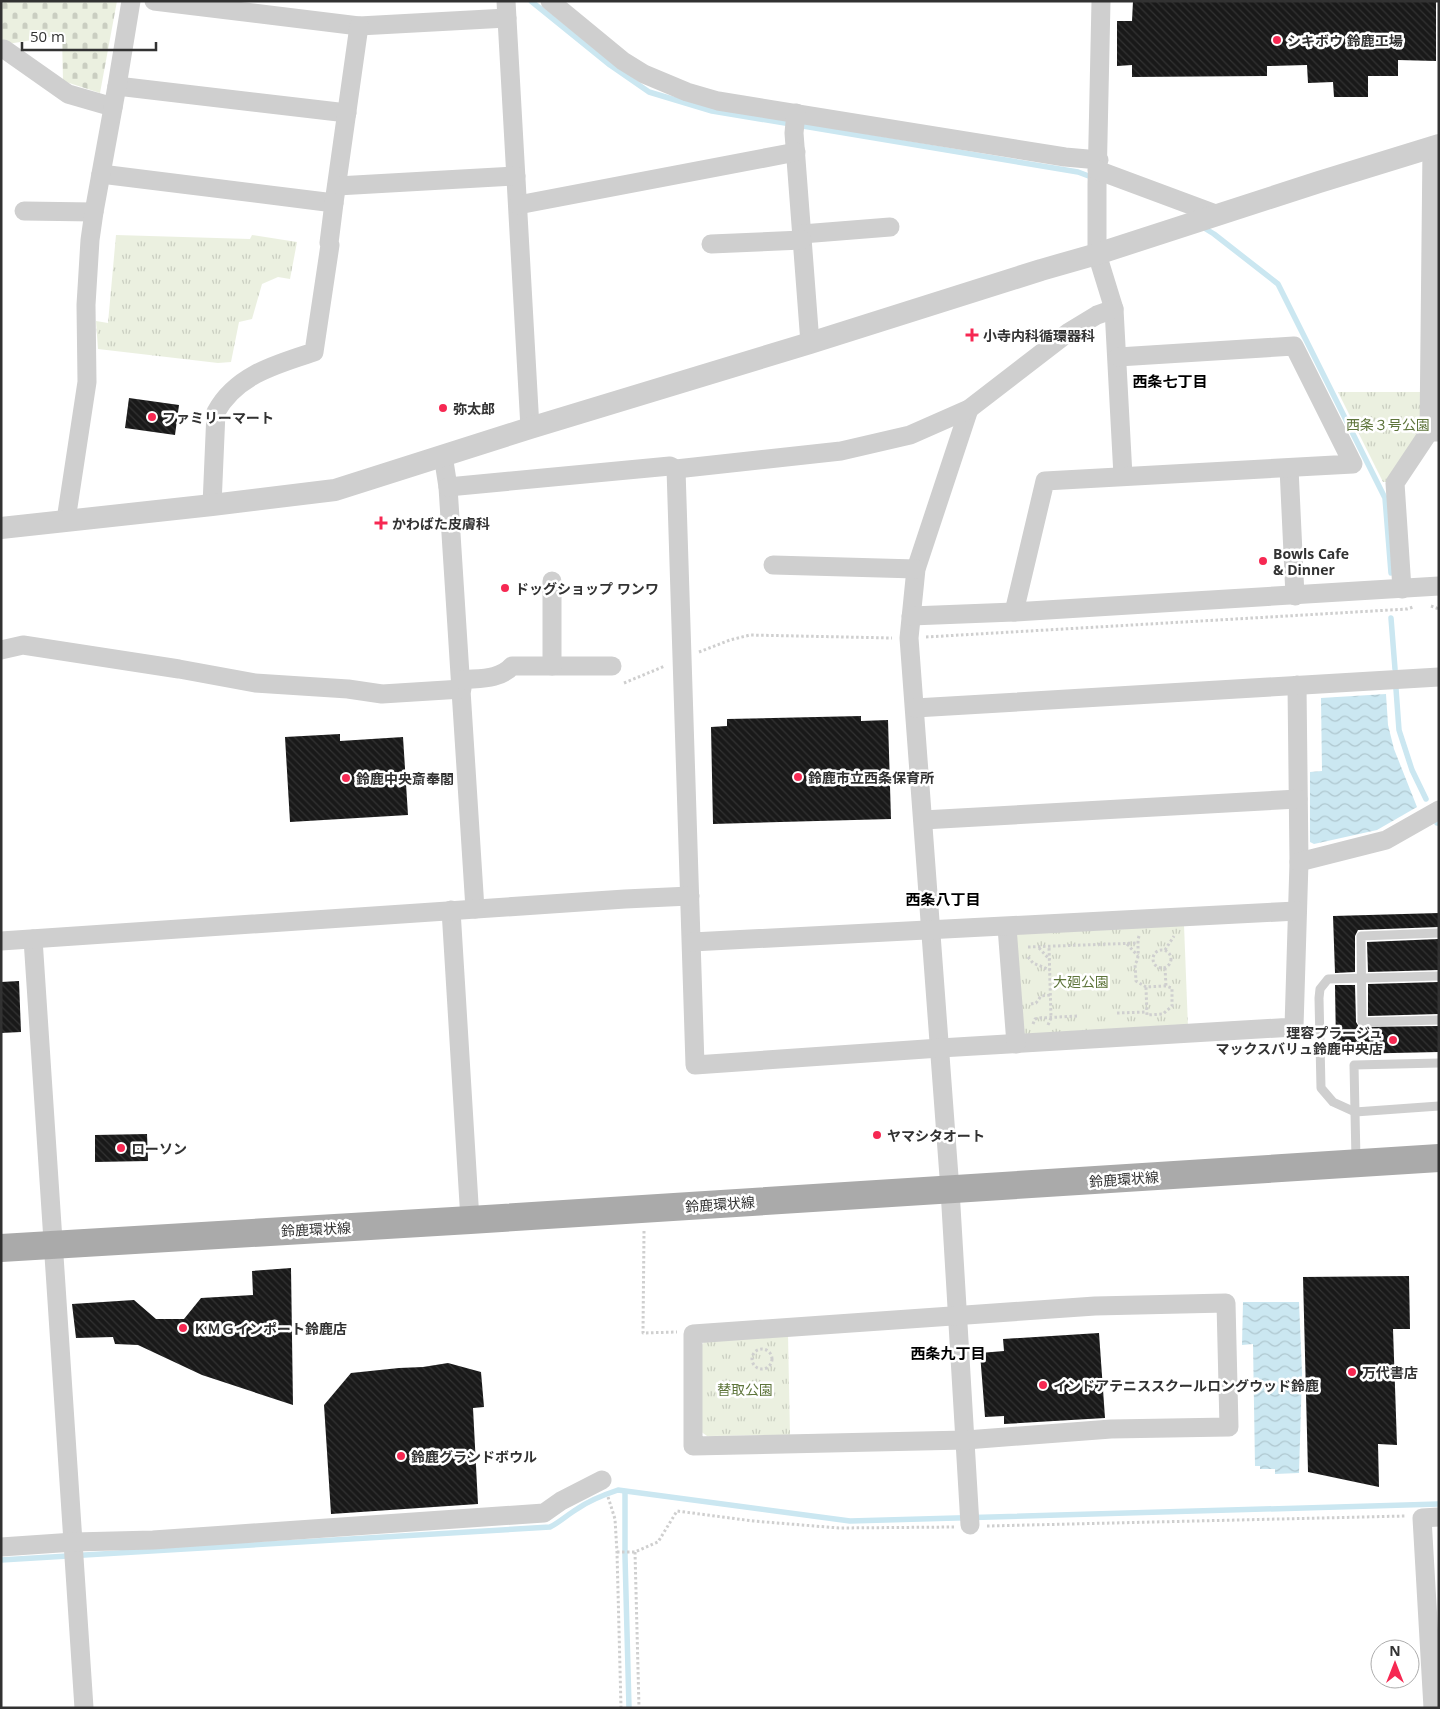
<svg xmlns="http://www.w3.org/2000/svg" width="1440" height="1709" viewBox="0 0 1440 1709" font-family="'Open Sans','Noto Sans JP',sans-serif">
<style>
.grass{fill:url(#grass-tufts)}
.cemetery{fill:url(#cemetery-stones)}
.water{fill:url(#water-waves)}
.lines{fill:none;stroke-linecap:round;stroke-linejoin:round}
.stream{stroke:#cbe7f1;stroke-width:5.5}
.building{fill:url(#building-back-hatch)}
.path{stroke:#cfcfcf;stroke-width:3;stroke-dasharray:2.5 2.5;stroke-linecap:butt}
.service{stroke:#cfcfcf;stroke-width:9}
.minor{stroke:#cfcfcf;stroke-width:19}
.tertiary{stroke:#cfcfcf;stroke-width:22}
.primary{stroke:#aaa;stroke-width:28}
.poi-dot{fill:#f62852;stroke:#fff;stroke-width:2}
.labels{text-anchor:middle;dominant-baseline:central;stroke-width:5;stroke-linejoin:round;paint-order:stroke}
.poi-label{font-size:14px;font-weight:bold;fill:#323232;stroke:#fff;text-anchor:start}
.park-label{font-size:14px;fill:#5d743a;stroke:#fff}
.street-label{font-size:14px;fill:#323232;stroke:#fff}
.neighbourhood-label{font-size:15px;font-weight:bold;fill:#000;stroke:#fff}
</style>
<defs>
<pattern id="grass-tufts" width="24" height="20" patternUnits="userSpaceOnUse" patternTransform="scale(1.25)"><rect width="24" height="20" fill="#ebf0e0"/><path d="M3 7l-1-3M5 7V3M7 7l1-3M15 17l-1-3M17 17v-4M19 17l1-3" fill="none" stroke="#cacec1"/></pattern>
<pattern id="cemetery-stones" width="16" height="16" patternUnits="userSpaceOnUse" patternTransform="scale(1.25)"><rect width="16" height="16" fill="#ebf0e0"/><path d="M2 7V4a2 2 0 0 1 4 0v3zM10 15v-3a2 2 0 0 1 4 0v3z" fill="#cacec1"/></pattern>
<pattern id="water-waves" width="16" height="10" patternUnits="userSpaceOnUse" patternTransform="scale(1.25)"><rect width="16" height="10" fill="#cbe7f1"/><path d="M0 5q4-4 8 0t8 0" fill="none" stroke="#afc7cf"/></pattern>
<pattern id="building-back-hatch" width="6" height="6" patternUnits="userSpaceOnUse" patternTransform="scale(1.25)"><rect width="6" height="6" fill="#191919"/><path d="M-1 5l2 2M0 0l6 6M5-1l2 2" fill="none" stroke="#323232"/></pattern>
</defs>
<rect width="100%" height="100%" fill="#fff"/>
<!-- grass -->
<g class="grass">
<polygon points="116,235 250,239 252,235 297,242 290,279 278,277 262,284 252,319 239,322 231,362 218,363 98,349 96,321 108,323"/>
<polygon points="1338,392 1421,392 1419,436 1390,482 1383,482"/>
<polygon points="1184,925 1188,1027 1026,1036 1020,1032 1013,939 1020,932"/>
<polygon points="788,1334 790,1435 707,1436 700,1431 700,1347 706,1340"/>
</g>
<!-- cemetery -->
<polygon class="cemetery" points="1,1 117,1 100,93 63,81 62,35 2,45"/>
<!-- water -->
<g class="water">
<polygon points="1386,694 1388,725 1394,749 1417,807 1377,830 1314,844 1310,842 1310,772 1322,771 1321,698"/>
<polygon points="1243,1302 1299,1302 1302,1373 1299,1473 1275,1474 1275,1469 1260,1469 1260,1466 1255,1466 1253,1344 1242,1345"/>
</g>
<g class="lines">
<!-- stream -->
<g class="stream">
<polyline points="531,1 610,65 649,92 712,111 1078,172 1094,178"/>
<polyline points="1201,226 1214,234 1278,284 1385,498 1391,573"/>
<polyline points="1391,618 1395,669"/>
<polyline points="1396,689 1399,730 1412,770 1426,799"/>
<polyline points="1437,823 1439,823"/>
<polyline points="625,1492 625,1556 629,1708"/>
<path d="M1 1560 550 1527C560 1522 567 1515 577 1509 590 1500 603 1495 618 1490L850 1521 1439 1504"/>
</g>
</g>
<!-- building -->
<g class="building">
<polygon points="1133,1 1436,1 1436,61 1398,60 1398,76 1368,76 1368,97 1334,97 1333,82 1308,83 1307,65 1267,66 1267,76 1132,77 1132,65 1117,66 1117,21 1132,21"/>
<polygon points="129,398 179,405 175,435 125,428"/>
<polygon points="861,716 861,721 888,720 891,819 713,824 711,727 727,726 727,719"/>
<polygon points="340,734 340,741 403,737 408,815 290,822 285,737"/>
<polygon points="1439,913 1439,927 1358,930 1355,936 1355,972 1335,973 1333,916"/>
<polygon points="1439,939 1439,970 1368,972 1367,942"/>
<polygon points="19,981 21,1032 1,1033 1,982"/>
<polygon points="1439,982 1439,1014 1368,1016 1368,984"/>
<polygon points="1335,985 1355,985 1356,1022 1359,1027 1439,1026 1439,1052 1347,1054 1347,1046 1336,1046"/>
<polygon points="147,1134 148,1161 95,1162 95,1135"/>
<polygon points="291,1268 293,1405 202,1375 138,1345 115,1344 113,1337 76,1338 72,1304 134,1300 156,1319 184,1319 201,1298 253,1295 252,1271"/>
<polygon points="1409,1276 1410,1329 1393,1329 1397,1445 1378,1444 1379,1487 1308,1472 1303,1277"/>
<polygon points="1099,1333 1105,1418 1004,1424 1004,1416 985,1417 980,1353 1004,1351 1003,1339"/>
<polygon points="448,1363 481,1372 484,1407 473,1408 478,1504 331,1514 324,1405 351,1373 399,1368 423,1367"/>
</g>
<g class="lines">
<!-- path -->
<g class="path">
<polyline points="1431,606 1439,609"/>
<polyline points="926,637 1407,609 1413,607"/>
<polyline points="699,652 730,640 750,635 892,638"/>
<polyline points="624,683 665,666"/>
<path d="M1139 936C1136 945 1141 957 1135 964L1136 981 1146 987 1166 986 1172 988V1006L1163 1014 1147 1015 1146 987"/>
<polyline points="1127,944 1138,956"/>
<polyline points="1028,947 1138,943"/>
<polyline points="1039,948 1050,960"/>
<circle cx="1162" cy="959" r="9"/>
<polyline points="1165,950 1174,936"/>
<polyline points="1028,957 1033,963 1050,970"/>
<polyline points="1165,968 1166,986"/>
<polyline points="1031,1004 1036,1003 1041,996 1051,995"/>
<polyline points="1117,1013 1147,1012"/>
<polyline points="1033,1024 1035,1019 1040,1018 1079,1016"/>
<polyline points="1048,1025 1051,1018 1049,947"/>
<polyline points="644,1231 643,1333 677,1332"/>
<circle cx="762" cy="1359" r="10"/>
<polyline points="608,1497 615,1519 617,1552 621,1708"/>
<polyline points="987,1526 1405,1516"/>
<polyline points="617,1552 635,1552 658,1542 677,1511 753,1521 839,1528 954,1527"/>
<polyline points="635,1552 639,1708"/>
</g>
<!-- service -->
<g class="service">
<polyline points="1439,933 1361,936 1362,1022 1439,1020"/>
<polyline points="1439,976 1328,979 1320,989 1319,998 1321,1088 1333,1102 1355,1112 1439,1106"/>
<polyline points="1356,1160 1354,1065 1439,1063"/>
</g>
<!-- minor -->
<g class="minor">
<polyline points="154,1 359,26 507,18"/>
<polyline points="506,1 530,428"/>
<polyline points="550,1 623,61 644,74 687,92 718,101 1065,157 1099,160"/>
<polyline points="1101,1 1097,185 1097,254 1114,309 1123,476"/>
<polyline points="1,49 4,49 68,94 113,107"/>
<polyline points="117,86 347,113"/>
<polyline points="796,113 794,133 810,343"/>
<polyline points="1432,147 1429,432 1439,432"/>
<polyline points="1097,170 1218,215"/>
<polyline points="101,174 334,203 359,26"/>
<polyline points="337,186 516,176"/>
<polyline points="518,205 796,152"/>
<polyline points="24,211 94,212"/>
<polyline points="802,234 890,227"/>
<polyline points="711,244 802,240"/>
<polyline points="969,409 916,569 909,638 950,1190 970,1525"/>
<polyline points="443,455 448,487 475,909"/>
<polyline points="1289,468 1295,596"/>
<polyline points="676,469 695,1065 940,1048 1294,1027 1299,862 1297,685"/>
<polyline points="448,487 670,466 676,469 841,451 910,435 969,409 1069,332 1097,315 1114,309"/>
<path d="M212 505 216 412C236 375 277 364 314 352L330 245 329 243 334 203"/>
<polyline points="66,520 87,382 86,305 90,240 94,212 117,86 131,1"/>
<polyline points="773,565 916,569"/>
<polyline points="1402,589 1395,483 1429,432"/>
<polyline points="1014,612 1045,481 1353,464 1294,346 1118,357"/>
<polyline points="911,616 1014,612 1439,586"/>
<polyline points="1,650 23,645 179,669 255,683 348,689 382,694 462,689"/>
<polyline points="552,666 612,666"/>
<path d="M462 680C478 678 500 680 512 666H552V581"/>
<polyline points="915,708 1439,677"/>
<polyline points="923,820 1298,799"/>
<polyline points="1299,862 1386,840 1439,810"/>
<polyline points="451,910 470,1220"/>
<polyline points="1007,927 1016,1044"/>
<polyline points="33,939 84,1708"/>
<polyline points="1,941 625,899 690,896"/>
<polyline points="692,942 1297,911"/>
<polygon points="1226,1303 1229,1427 1111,1429 966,1440 693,1446 693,1334 1095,1306"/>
<polyline points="1,1547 74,1542 153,1540 544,1513 561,1501 602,1480"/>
<polyline points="1433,1708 1422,1518 1439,1517"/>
</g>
<!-- tertiary -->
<polyline class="tertiary" points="1,528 212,505 335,490 530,428 810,343 1041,270 1097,254 1319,182 1439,145"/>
<!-- primary -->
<polyline class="primary" points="1,1248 470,1220 1439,1158"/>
</g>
<!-- markers -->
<g class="poi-dot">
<circle cx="1277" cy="40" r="5"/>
<path d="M969.5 327.5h5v5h5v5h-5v5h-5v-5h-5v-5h5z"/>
<circle cx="443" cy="408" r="5"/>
<circle cx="152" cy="417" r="5"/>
<path d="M378.5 515.5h5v5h5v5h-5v5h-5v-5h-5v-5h5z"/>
<circle cx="1263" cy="561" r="5"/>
<circle cx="505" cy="588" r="5"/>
<circle cx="798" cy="777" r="5"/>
<circle cx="346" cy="778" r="5"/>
<circle cx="1393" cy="1040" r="5"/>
<circle cx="877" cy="1135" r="5"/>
<circle cx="121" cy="1148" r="5"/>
<circle cx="183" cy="1328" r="5"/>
<circle cx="1352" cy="1372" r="5"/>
<circle cx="1043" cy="1385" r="5"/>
<circle cx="401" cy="1456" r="5"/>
</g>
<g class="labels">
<!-- poi labels -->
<g class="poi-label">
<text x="1287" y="40">シキボウ 鈴鹿工場</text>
<text x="983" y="335">小寺内科循環器科</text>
<text x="453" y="408">弥太郎</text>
<text x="162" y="417">ファミリーマート</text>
<text x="392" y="523">かわばた皮膚科</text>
<text x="1273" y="553">Bowls Cafe<tspan x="1273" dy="16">&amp; Dinner</tspan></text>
<text x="515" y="588">ドッグショップ ワンワ</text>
<text x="808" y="777">鈴鹿市立西条保育所</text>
<text x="356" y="778">鈴鹿中央斎奉閣</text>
<text x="1383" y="1032" text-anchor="end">理容プラージュ<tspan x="1383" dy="16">マックスバリュ鈴鹿中央店</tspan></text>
<text x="887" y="1135">ヤマシタオート</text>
<text x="131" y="1148">ローソン</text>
<text x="193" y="1328">ＫＭＧインポート鈴鹿店</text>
<text x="1362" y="1372">万代書店</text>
<text x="1053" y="1385">インドアテニススクールロングウッド鈴鹿</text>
<text x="411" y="1456">鈴鹿グランドボウル</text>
</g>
<!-- park labels -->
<g class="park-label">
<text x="1388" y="424">西条３号公園</text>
<text x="1081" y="981">大廻公園</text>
<text x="745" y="1389">替取公園</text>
</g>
<!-- street labels -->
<g class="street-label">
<text transform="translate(1124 1179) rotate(-4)">鈴鹿環状線</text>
<text transform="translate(720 1204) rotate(-4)">鈴鹿環状線</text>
<text transform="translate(316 1229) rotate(-3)">鈴鹿環状線</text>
</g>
<!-- neighbourhood labels -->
<g class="neighbourhood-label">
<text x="1170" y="381">西条七丁目</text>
<text x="943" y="899">西条八丁目</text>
<text x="948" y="1353">西条九丁目</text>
</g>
</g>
<!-- border -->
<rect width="1440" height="1709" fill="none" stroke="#323232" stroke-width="5"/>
<!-- north arrow -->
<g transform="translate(1395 1664)"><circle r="24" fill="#ffffff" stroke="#adadad"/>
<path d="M0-4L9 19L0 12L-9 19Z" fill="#f62852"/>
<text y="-8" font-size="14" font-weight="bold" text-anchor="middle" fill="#323232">N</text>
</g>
<!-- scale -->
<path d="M22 42v8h134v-8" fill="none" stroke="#323232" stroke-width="2.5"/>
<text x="30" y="42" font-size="15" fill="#323232" stroke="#ffffff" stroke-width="4" paint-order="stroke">50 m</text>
</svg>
